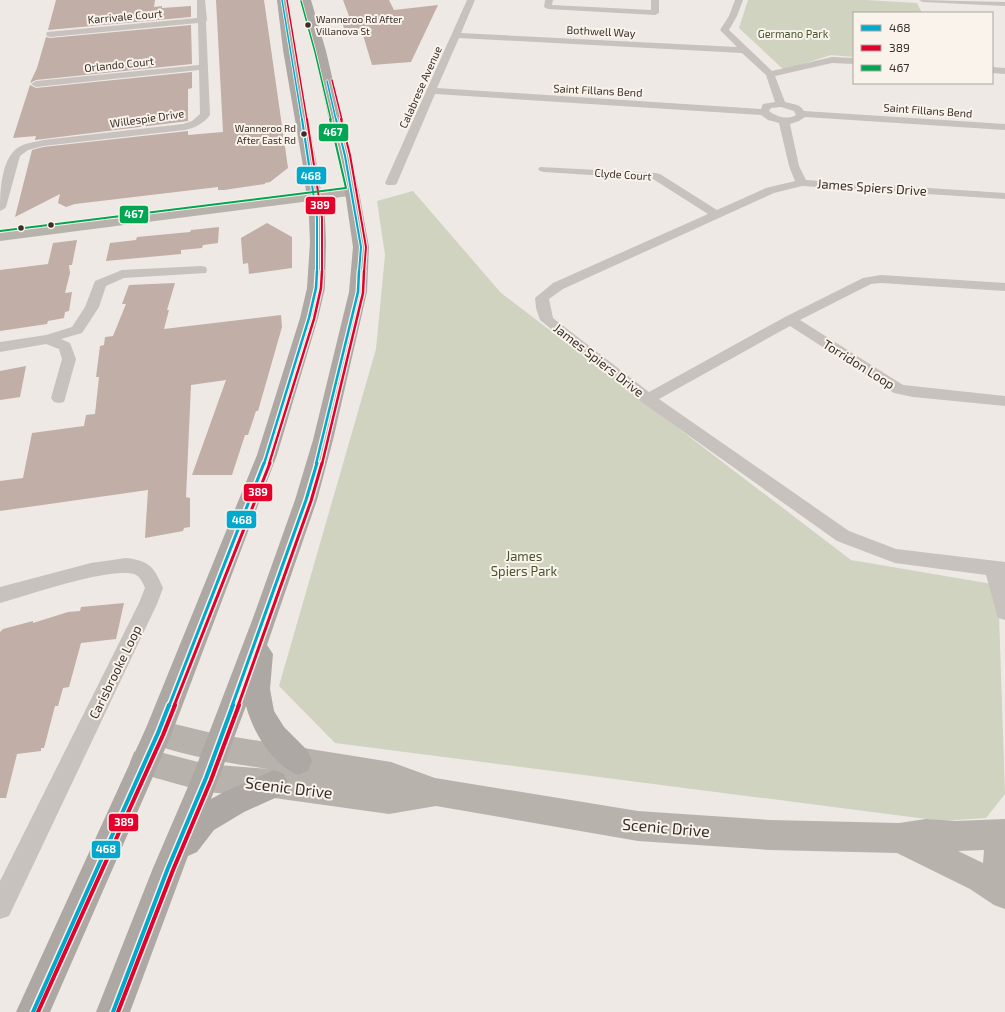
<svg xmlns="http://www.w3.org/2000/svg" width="1005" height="1012" viewBox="0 0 1005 1012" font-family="'Exo 2',sans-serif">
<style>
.green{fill:#cfd3bf}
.building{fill:#c1aea6}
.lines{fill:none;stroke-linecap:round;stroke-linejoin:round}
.street{fill:#c7c2bd;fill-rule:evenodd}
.secondary{fill:#b8b2ad;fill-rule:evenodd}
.highway{fill:#ada8a3;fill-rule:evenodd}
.bus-1-far4-casing{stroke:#faf3ec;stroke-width:3}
.bus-1-far3-casing{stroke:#faf3ec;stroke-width:4}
.bus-1-far2-casing{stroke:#faf3ec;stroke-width:5}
.bus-1-far1-casing{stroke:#faf3ec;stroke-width:6}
.bus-1-casing{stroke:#faf3ec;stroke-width:7}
.bus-2-far4-casing{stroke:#faf3ec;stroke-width:3}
.bus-2-far3-casing{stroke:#faf3ec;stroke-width:4}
.bus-2-far2-casing{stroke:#faf3ec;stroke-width:5}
.bus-2-far1-casing{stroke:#faf3ec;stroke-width:6}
.bus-2-casing{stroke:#faf3ec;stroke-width:7}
.bus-3-far1-casing{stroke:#faf3ec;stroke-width:3}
.bus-3-casing{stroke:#faf3ec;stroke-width:4}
.bus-1-far4{stroke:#00a9ce;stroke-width:1.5}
.bus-1-far3{stroke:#00a9ce;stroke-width:2}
.bus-1-far2{stroke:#00a9ce;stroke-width:2.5}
.bus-1-far1{stroke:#00a9ce;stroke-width:3}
.bus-1{stroke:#00a9ce;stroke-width:4}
.bus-2-far4{stroke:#e4002b;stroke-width:1.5}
.bus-2-far3{stroke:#e4002b;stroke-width:2}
.bus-2-far2{stroke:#e4002b;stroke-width:2.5}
.bus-2-far1{stroke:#e4002b;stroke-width:3}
.bus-2{stroke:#e4002b;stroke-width:4}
.bus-3-far1{stroke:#00a651;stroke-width:1.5}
.bus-3{stroke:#00a651;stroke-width:2}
.bus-dot{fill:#382f2a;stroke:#faf3ec;stroke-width:1.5}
.labels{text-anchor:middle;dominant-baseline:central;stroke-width:4;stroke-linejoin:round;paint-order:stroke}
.far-bus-label{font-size:10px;fill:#382f2a;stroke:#faf3ec;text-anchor:start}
.far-street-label{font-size:11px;fill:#382f2a;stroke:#faf3ec}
.far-park-label{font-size:11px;fill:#47562f;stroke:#faf3ec}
.street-label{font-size:13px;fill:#382f2a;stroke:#faf3ec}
.park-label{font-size:13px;fill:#47562f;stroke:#faf3ec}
.near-street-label{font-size:16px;fill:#382f2a;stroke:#faf3ec}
.line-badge{stroke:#faf3ec;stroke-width:1.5}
.badge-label{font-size:11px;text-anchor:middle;font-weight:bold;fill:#fff}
</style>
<rect width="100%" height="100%" fill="#eee9e4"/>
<!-- green -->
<g class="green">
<polygon points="748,0 865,0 917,3 922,13 854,13 854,57 831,55 784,70 739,28"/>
<polygon points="413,191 501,293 851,560 998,585 1005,794 986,818 942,821 335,743 279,686 376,349 385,255 377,201"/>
</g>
<!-- building -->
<g class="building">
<polygon points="56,0 155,0 154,7 162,6 162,8 191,6 191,17 48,30"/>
<polygon points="216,0 264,0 288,168 270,182 265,183 265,184 224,190 218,190 218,187 75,204 66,207 58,203 60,194 15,217 32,150 43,147 188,131 188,135 223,132"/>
<polygon points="343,0 389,0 394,10 438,5 411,62 372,65 363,35 346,36 341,17 349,16"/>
<polygon points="191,25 192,64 36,80 30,83 37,68 46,37 50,38"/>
<polygon points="192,72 192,88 188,89 188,121 35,140 36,136 13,138 30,85 36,88"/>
<polygon points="267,223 292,237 292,268 249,274 248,263 243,264 241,238"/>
<polygon points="219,227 218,243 203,245 202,248 181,250 181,254 106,261 110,243 136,240 137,237 190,232 191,230"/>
<polygon points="77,240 72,265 69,265 70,273 65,293 72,292 69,311 65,312 64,318 48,321 47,324 0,331 0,270 48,264 53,243"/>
<polygon points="175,283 167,310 169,310 164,329 281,315 282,327 258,411 256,411 248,435 245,435 232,475 192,475 226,380 191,385 186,497 190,498 190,527 184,528 183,531 145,538 148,490 0,511 0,481 23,478 32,433 84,426 86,415 95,414 99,377 96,377 100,346 104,345 105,337 113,336 126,304 122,304 129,285"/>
<polygon points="26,366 20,397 0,400 0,371"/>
<polygon points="124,603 116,639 81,643 69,687 63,688 58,706 55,706 44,748 41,748 41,751 17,754 6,798 0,798 0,632 3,629 33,621 33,623 68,612 80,611 81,607"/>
</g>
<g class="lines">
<!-- street -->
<g class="street">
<path d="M197 0H205L207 20 206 22 210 115C204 123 195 128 185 130L43 146 28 150 20 156 6 207 4 209 0 211C0 191 1 158 19 147 25 143 36 142 43 140L183 124 192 121 200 114 199 70 36 87 31 84 36 81 199 65 198 23 50 37 47 36 46 34 47 32 197 18Z"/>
<path d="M467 0H475L461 33 737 47 720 30 729 16 735 0H743L737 16 729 30 772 71 832 57 854 58V64L832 63 775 76 785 102C793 104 800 104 804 111L1005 124V130L805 117 799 121 790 124 799 166 806 180 1005 193V199L802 186 774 193 563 289 549 299 553 318 649 392 785 317 863 278 881 275 1005 283V291L881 283 871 284 800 320 903 385 1005 396V406L913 397 894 393 790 326 659 399 849 531 896 549 1005 562V620L998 618 986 575 895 563 837 541 643 403 540 320 536 308 535 298 553 283 708 214 653 179 544 172 540 171 538 169 540 167 656 173 660 174 717 210 766 188 795 181 789 166 779 123 768 120 761 115 435 94 397 183 395 185H387L385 183ZM459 38 742 53 766 75 775 102 763 104 761 109 437 88ZM781 107 794 111 796 115C787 120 777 117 769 111L771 108Z"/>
<polygon points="545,0 553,0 552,5 651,10 651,0 659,0 659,13 655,15 548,9 544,7"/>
<polygon points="919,0 1005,2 1005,6 923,2"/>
<polygon points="992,67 1005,68 1005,74 992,73"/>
<polygon points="201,266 206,267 207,270 206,273 124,278 106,286 99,307 82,333 61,339 70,343 76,359 64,402 59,403 54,402 51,398 62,359 59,349 46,344 0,352 0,342 46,335 72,327 85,307 95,281 122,270"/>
<path d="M126 558C150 561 154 567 163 588L157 604 9 916 0 919V881L139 603 145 588C143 583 140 576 134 574 108 567 28 595 0 603V587L91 563Z"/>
</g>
<!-- secondary -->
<g class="secondary">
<polygon points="352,188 357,189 359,192 357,195 0,241 0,231"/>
<path d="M158 720 216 734 391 762 435 778 638 811 770 820 899 823 926 819 956 821 1005 819V909L994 905 970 889 897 853 770 850 638 841 436 806 389 814 274 798 206 792 134 772 130 762 134 752 144 748 206 764 269 769C229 763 186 757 148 742L144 733 148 724ZM984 850 983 863 958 851Z"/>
</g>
<!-- highway -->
<g class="highway">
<polygon points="277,0 287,0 295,50 317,166 325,218 326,242 325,288 318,318 277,455 172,733 50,1012 16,1012 146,728 257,455 300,318 307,288 310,242 309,218 303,166 283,50"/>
<path d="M301 0H311L326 51 359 192 369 247 367 292 333 440 317 500 267 645 273 654 270 689 274 711 284 727 308 751 312 761 308 771 298 775C272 764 253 732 246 706L211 799 224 792 274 770 284 774 288 784 284 794 244 812 214 830 197 852 188 856 130 1012H96L153 868 193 775 253 618 295 500 313 440 349 292 353 247 345 192 314 51Z"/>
</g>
<defs>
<g id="bus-1-far4">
<polyline points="282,0 302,120"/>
<polyline points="327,81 336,120"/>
</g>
<g id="bus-1-far3">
<polyline points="302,119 317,218 317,272"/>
<polyline points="336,119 345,156 361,247 359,272"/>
</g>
<g id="bus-1-far2">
<polyline points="264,464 309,318 316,288 317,271"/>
<polyline points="316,464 358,292 359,271"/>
</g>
<g id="bus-1-far1">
<polyline points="169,706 264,463"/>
<polyline points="232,706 306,500 317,463"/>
</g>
<g id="bus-1">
<polyline points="33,1012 158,733 169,705"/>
<polyline points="113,1012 168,868 206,778 233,705"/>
</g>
<g id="bus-2-far4">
<polyline points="287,0 307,120"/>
<polyline points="332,80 342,120"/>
</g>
<g id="bus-2-far3">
<polyline points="307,119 322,218 322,272"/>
<polyline points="341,119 350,155 366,247 364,272"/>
</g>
<g id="bus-2-far2">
<polyline points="269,464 314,319 321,288 322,271"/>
<polyline points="322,464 363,293 364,271"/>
</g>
<g id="bus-2-far1">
<polyline points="174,706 270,463"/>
<polyline points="238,706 311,501 322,463"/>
</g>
<g id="bus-2">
<polyline points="38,1012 163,735 175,705"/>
<polyline points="118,1012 173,870 211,780 239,705"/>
</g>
<polyline id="bus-3-far1" points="301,1 315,52 331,120"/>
<polyline id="bus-3" points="0,231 346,188 330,119"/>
</defs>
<!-- bus-1-far4 casing -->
<use href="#bus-1-far4" class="bus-1-far4-casing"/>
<!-- bus-1-far3 casing -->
<use href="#bus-1-far3" class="bus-1-far3-casing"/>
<!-- bus-1-far2 casing -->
<use href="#bus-1-far2" class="bus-1-far2-casing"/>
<!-- bus-1-far1 casing -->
<use href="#bus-1-far1" class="bus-1-far1-casing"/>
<!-- bus-1 casing -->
<use href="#bus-1" class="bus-1-casing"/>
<!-- bus-2-far4 casing -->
<use href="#bus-2-far4" class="bus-2-far4-casing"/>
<!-- bus-2-far3 casing -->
<use href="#bus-2-far3" class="bus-2-far3-casing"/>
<!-- bus-2-far2 casing -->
<use href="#bus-2-far2" class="bus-2-far2-casing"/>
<!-- bus-2-far1 casing -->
<use href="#bus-2-far1" class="bus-2-far1-casing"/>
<!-- bus-2 casing -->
<use href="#bus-2" class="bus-2-casing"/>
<!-- bus-3-far1 casing -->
<use href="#bus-3-far1" class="bus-3-far1-casing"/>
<!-- bus-3 casing -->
<use href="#bus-3" class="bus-3-casing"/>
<!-- bus-1-far4 -->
<use href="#bus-1-far4" class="bus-1-far4"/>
<!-- bus-1-far3 -->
<use href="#bus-1-far3" class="bus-1-far3"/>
<!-- bus-1-far2 -->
<use href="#bus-1-far2" class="bus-1-far2"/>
<!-- bus-1-far1 -->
<use href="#bus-1-far1" class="bus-1-far1"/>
<!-- bus-1 -->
<use href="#bus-1" class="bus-1"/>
<!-- bus-2-far4 -->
<use href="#bus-2-far4" class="bus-2-far4"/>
<!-- bus-2-far3 -->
<use href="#bus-2-far3" class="bus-2-far3"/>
<!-- bus-2-far2 -->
<use href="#bus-2-far2" class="bus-2-far2"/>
<!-- bus-2-far1 -->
<use href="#bus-2-far1" class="bus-2-far1"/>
<!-- bus-2 -->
<use href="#bus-2" class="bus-2"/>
<!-- bus-3-far1 -->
<use href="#bus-3-far1" class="bus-3-far1"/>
<!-- bus-3 -->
<use href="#bus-3" class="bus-3"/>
</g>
<!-- markers -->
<g class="bus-dot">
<circle cx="308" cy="25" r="3.5"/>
<circle cx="304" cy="134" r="3.5"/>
<circle cx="51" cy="225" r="3.5"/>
<circle cx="21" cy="228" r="3.5"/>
</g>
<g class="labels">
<!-- far-bus labels -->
<g class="far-bus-label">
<text x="316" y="19">Wanneroo Rd After<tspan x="316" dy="12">Villanova St</tspan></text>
<text x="296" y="128" text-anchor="end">Wanneroo Rd<tspan x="296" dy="12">After East Rd</tspan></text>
</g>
<!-- far-street labels -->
<g class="far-street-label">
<text transform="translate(125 16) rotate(-5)">Karrivale Court</text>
<text transform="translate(601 31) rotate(3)">Bothwell Way</text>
<text transform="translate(119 64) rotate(-6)">Orlando Court</text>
<text transform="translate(420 87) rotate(-66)">Calabrese Avenue</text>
<text transform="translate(598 90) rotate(3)">Saint Fillans Bend</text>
<text transform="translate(928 110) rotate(4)">Saint Fillans Bend</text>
<text transform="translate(147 118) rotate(-8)">Willespie Drive</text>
<text transform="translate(623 174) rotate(4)">Clyde Court</text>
</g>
<!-- far-park labels -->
<g class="far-park-label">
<text x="793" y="33">Germano Park</text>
</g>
<!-- street labels -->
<g class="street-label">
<text transform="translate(872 187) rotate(4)">James Spiers Drive</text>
<text transform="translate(599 360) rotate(38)">James Spiers Drive</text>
<text transform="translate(859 364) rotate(32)">Torridon Loop</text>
<text transform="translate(115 672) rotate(-64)">Carisbrooke Loop</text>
</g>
<!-- park labels -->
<g class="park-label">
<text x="524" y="556">James<tspan x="524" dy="15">Spiers Park</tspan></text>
</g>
<!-- near-street labels -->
<g class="near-street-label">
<text transform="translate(289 787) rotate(7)">Scenic Drive</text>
<text transform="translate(666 827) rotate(5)">Scenic Drive</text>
</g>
</g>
<g class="line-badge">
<rect x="318" y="123" width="31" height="19" rx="4" fill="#00a651"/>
<rect x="296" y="166" width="31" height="19" rx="4" fill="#00a9ce"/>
<rect x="305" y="196" width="31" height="19" rx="4" fill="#e4002b"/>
<rect x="119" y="205" width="30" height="19" rx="4" fill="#00a651"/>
<rect x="243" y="483" width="30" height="19" rx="4" fill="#e4002b"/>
<rect x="226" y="510" width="31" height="19" rx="4" fill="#00a9ce"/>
<rect x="108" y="813" width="31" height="19" rx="4" fill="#e4002b"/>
<rect x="91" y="840" width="30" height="19" rx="4" fill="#00a9ce"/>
</g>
<g class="badge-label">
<text x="333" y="136">467</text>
<text x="311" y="180">468</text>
<text x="320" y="209">389</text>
<text x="134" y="218">467</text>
<text x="258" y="496">389</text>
<text x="242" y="524">468</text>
<text x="124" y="826">389</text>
<text x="106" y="853">468</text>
</g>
<!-- legend -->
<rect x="853" y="12" width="140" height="72" fill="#faf3ec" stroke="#aca59e"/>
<rect x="861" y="25" width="20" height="6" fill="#00a9ce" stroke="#aca59e"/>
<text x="889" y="32" font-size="12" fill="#382f2a">468</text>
<rect x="861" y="45" width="20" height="6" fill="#e4002b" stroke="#aca59e"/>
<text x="889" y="52" font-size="12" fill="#382f2a">389</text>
<rect x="861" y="65" width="20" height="6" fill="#00a651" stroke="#aca59e"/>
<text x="889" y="72" font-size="12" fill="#382f2a">467</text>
</svg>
